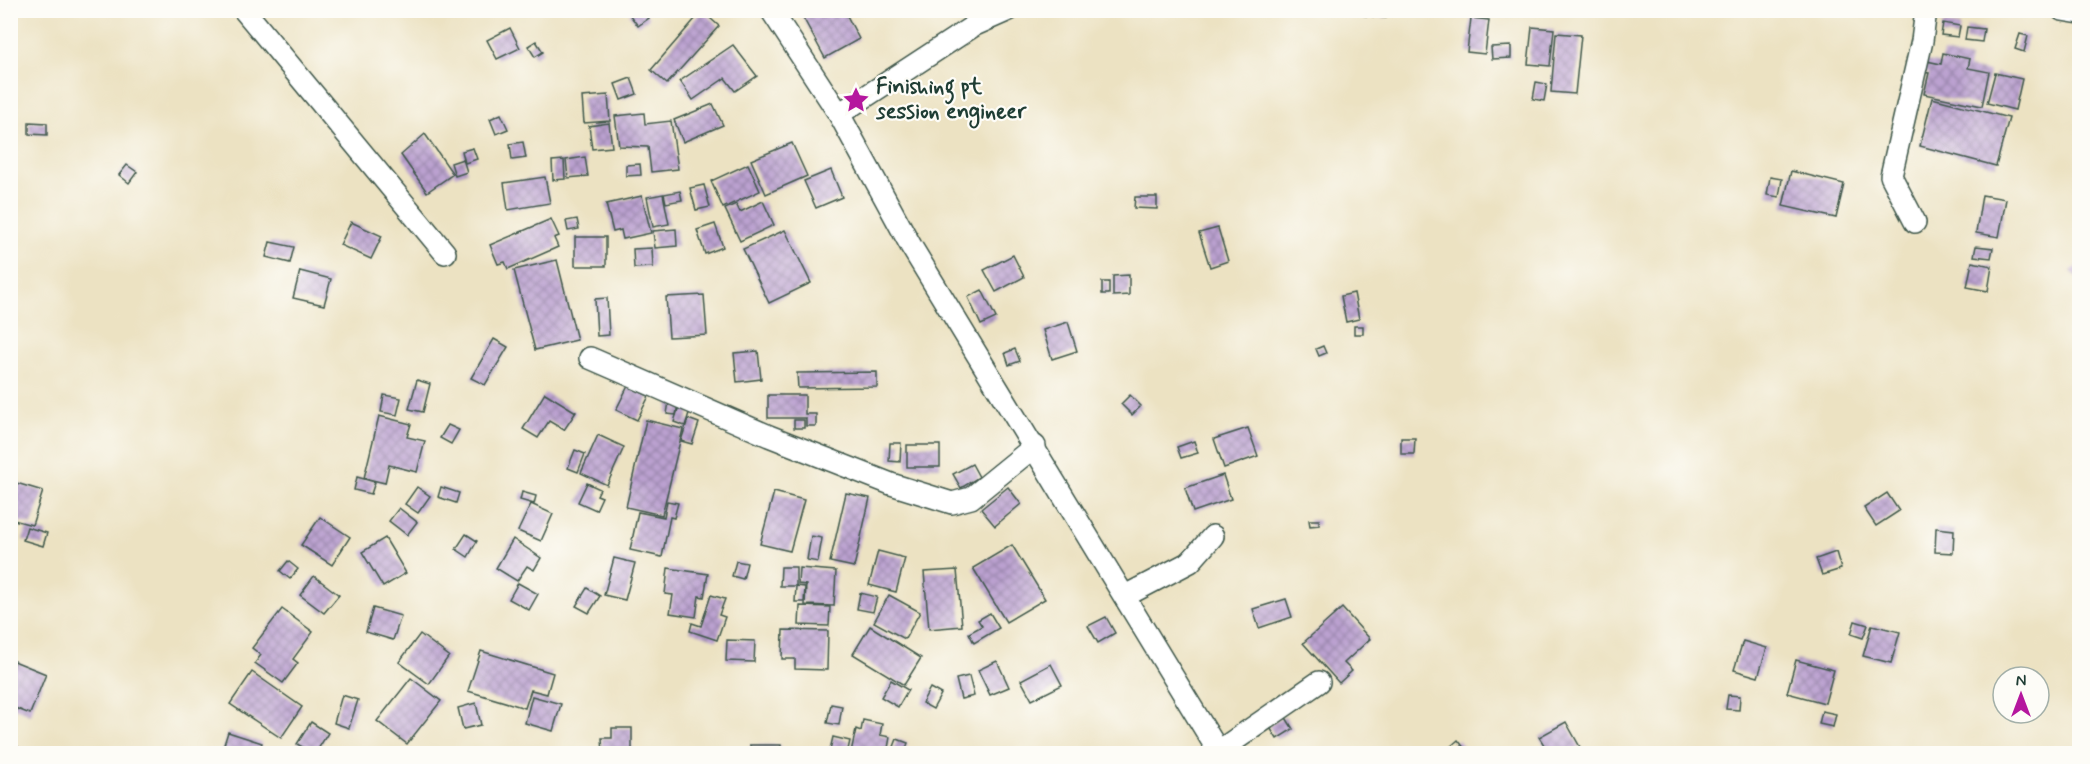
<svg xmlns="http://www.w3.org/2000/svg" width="2090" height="764" viewBox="0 0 2090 764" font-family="Mynerve,sans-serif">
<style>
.building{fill:url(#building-cross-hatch)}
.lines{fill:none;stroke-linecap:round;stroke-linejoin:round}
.minor-casing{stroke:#3e5649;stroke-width:24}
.minor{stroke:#fff;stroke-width:21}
.labels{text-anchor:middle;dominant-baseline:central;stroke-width:4.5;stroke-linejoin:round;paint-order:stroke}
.poi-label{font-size:22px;font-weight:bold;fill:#1f3d34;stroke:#fdfcf7;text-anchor:start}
</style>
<defs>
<pattern id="building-cross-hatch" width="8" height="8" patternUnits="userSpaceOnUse" patternTransform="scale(1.5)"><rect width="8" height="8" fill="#bba1d0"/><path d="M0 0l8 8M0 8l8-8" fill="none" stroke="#9784aa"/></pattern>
</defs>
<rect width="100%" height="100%" fill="#fdfcf7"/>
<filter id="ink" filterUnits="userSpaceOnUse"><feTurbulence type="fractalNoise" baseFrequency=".0167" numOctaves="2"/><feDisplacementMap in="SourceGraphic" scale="12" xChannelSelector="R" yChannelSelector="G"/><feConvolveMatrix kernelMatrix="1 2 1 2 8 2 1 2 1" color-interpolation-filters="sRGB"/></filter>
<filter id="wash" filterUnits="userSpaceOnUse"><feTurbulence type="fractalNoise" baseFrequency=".008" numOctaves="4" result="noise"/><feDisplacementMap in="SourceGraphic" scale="24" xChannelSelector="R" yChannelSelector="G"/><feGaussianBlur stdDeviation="1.35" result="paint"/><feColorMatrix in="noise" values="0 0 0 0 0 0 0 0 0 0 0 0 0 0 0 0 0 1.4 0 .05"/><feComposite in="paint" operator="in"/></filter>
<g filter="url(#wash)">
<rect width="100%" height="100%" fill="#ece2c2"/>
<g id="blocks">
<!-- building -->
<g class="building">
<polygon points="634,10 643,10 649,18 638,26 629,14"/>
<polygon points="799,10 844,10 859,39 825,58"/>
<polygon points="1362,10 1387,10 1386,18 1361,15"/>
<polygon points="702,11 719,26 667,84 651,70"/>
<polygon points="1471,18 1489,20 1485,54 1467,52"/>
<polygon points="1943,23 1960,26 1958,37 1941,35"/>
<polygon points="1532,27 1554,29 1550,66 1528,64"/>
<polygon points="1967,27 1984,29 1982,42 1965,40"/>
<polygon points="510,28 520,48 497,59 487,40"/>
<polygon points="1556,33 1581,35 1575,94 1551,92"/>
<polygon points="2020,34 2028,36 2024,52 2015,49"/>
<polygon points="536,41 543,52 535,57 528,46"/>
<polygon points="733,45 757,76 735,91 725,78 693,100 680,81"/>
<polygon points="1511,46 1511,58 1492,59 1491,47"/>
<polygon points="1943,53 1970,59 1968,68 1989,72 1982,106 1924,94 1929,73 1920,72 1922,60 1941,64"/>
<polygon points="1995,73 2022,79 2015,110 1987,103"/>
<polygon points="631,78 637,94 621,100 615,84"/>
<polygon points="1536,82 1547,84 1544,101 1533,99"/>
<polygon points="608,95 610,121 584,123 582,97"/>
<polygon points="1932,98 2009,118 1996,166 1920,146"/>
<polygon points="713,104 723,125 683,142 674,120"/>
<polygon points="644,113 645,124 671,121 678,169 651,172 648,147 619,146 615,116"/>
<polygon points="501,114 508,129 496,134 490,119"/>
<polygon points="29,122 47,123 47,135 29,134"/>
<polygon points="609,123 612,147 592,149 589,126"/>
<polygon points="425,134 453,174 427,192 401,155"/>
<polygon points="523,142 526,158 512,160 510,144"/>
<polygon points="792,143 807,176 766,194 751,160"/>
<polygon points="473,148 477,159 465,163 462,151"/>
<polygon points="585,157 588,176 568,178 566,160"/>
<polygon points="463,159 467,172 455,176 451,163"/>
<polygon points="564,160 565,179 553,180 552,161"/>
<polygon points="640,164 641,175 626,176 626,165"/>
<polygon points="748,164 760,191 723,208 711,181"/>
<polygon points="127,165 137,172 129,183 119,175"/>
<polygon points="831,170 842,197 816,208 804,181"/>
<polygon points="1791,171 1844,184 1836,218 1783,206"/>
<polygon points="545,177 550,203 508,210 504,183"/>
<polygon points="1770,177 1782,179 1779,197 1767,195"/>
<polygon points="704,185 710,207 696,210 690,188"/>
<polygon points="680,191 682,200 666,203 664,194"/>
<polygon points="663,194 669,224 653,227 647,197"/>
<polygon points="1982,195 2006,199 1999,237 1976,233"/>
<polygon points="642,196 651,233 623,239 621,230 613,232 606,204"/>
<polygon points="1135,197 1157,197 1157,209 1134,208"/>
<polygon points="763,201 774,225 740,241 725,209 736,204 740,212"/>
<polygon points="551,219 559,236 554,238 558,247 508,269 505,262 498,264 490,245"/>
<polygon points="577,219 579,229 568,231 566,221"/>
<polygon points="351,222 382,236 371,259 340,245"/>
<polygon points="715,224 723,247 705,254 697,230"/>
<polygon points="1218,228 1228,261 1210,267 1199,233"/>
<polygon points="676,229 677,246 655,248 653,231"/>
<polygon points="785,230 811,283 769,303 743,249"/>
<rect x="575" y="237" width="31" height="29"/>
<polygon points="270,242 294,247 290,263 266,257"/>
<polygon points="1976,246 1993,248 1991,258 1974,256"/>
<polygon points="652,248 653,267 634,268 633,249"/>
<polygon points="1013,255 1024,277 996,292 984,270"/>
<polygon points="557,260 577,340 535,350 514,270"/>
<polygon points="1972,262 1992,266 1988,291 1967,287"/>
<polygon points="2080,265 2080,282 2071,271"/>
<polygon points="300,271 331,279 324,305 293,298"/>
<polygon points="1129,275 1129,295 1113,296 1113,276"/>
<rect x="1102" y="282" width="7" height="12"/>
<polygon points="982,290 996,318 981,325 968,297"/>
<polygon points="1354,293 1359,319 1346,322 1341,296"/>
<polygon points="704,295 707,335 669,337 666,297"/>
<polygon points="607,298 609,335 597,336 595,299"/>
<polygon points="1068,322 1077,351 1052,359 1043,330"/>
<rect x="1354" y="326" width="9" height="8"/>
<polygon points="494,339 508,347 485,385 471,378"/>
<polygon points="1323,346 1326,353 1319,356 1316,349"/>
<polygon points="1015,349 1020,361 1009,365 1005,353"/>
<polygon points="758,351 761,379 737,382 734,353"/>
<polygon points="877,372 877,387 798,388 797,373"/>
<polygon points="417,380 430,384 423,412 409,409"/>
<polygon points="628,386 649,396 637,420 616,410"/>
<polygon points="545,393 576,412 564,430 549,421 538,438 523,429"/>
<polygon points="384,395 401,398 397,415 381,412"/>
<polygon points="768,395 805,395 805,414 816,414 816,426 806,426 806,418 768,418"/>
<polygon points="1130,395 1141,406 1132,415 1121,404"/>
<polygon points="669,402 678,404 676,415 667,414"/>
<polygon points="679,406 690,410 685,426 674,422"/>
<polygon points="379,416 411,424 407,437 425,441 417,472 389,465 385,483 364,478"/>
<polygon points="688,419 699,423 692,444 681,441"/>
<polygon points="646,420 683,429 662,515 626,507"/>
<rect x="794" y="420" width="10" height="8"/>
<polygon points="448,425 459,430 451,444 440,438"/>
<polygon points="1248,428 1258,456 1224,468 1214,439"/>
<polygon points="598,435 624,447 607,485 581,473"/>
<polygon points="1401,438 1415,438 1414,454 1401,454"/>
<polygon points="1194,441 1198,453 1181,458 1177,447"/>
<polygon points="890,443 901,443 900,462 889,461"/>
<rect x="907" y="445" width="33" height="22"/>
<polygon points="575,450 585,454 578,472 568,468"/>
<polygon points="972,464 979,477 961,488 953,474"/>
<polygon points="1223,475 1231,499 1193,512 1185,488"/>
<polygon points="357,477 375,482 371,494 354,490"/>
<polygon points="13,482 43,491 32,525 10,519 10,491"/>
<polygon points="587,483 600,489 597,495 602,497 596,510 578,502"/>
<polygon points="417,487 430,496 418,513 405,504"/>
<polygon points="441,487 459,493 456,503 438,497"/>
<polygon points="1008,487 1021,504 995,526 981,509"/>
<polygon points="522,492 536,496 534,504 520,500"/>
<polygon points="774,492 804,500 790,551 760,544"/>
<polygon points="846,493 870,498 854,567 830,562"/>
<polygon points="1887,493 1899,511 1876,526 1864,508"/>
<polygon points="667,501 678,503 674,518 670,517 662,557 630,550 638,512 664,517"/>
<polygon points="531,504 553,514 541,541 518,531"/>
<polygon points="399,508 417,522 407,535 389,521"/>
<polygon points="320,517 350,537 332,565 301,545"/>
<polygon points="1309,520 1319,520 1319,525 1310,526"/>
<polygon points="27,527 47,533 43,546 23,540"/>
<polygon points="1936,528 1954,530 1953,553 1935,552"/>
<polygon points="466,534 477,541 468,557 456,549"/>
<polygon points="811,536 822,538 818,562 807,560"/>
<polygon points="385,538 406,573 383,587 362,552"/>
<polygon points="513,539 541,558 534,570 527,566 517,581 496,568"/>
<polygon points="1012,545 1045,599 1006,622 973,568"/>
<polygon points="878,551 905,558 896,592 869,585"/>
<polygon points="1836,552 1841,569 1822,575 1816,559"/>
<polygon points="614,558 635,563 625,600 604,595"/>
<polygon points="288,561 298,569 290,579 280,571"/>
<polygon points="736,561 747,563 743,579 732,576"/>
<polygon points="781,567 796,567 796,586 780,586"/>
<polygon points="668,568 708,574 704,597 699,596 696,617 670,613 673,595 665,594"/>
<polygon points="799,568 836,571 834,606 805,605 806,585 798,584"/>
<polygon points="957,570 962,626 929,629 924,572"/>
<polygon points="314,576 339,595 324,613 300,595"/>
<polygon points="518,583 538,594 529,610 509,599"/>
<polygon points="796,586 805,587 804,602 795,602"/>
<polygon points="587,588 600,596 589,613 576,606"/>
<polygon points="860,593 877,597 873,612 857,609"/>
<polygon points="711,595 725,599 719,615 725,617 717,640 690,631 692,623 701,626"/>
<polygon points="889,595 920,612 905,639 874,622"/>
<polygon points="1286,599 1292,617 1259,628 1253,609"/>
<polygon points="800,606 830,607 829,626 799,625"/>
<polygon points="373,608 401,616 393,640 366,632"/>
<polygon points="1342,608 1370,639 1344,663 1352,671 1339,683 1303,643"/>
<polygon points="282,609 313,632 293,659 298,663 283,683 255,663 261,655 252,648"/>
<polygon points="990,613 999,628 974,643 969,633 982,626 978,620"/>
<polygon points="1106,617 1115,633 1098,643 1088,626"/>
<polygon points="1855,621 1868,625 1863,638 1851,634"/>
<polygon points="1872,625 1900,632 1891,663 1863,656"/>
<polygon points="870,626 921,658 904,685 853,654"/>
<polygon points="783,630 828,631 827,670 795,669 795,659 782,659"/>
<polygon points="420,634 449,656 429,684 399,662"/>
<polygon points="727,640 755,641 754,662 726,661"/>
<polygon points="1743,641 1767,648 1758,677 1734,670"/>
<polygon points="481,651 553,673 547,694 531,690 525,708 468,691"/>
<polygon points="1796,660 1834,670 1825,703 1787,693"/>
<polygon points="14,661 46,674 30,714 10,706 10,669"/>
<polygon points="997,661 1009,687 990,695 978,670"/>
<polygon points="1051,664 1062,685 1032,700 1021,680"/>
<polygon points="252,672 302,707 281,738 230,704"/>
<polygon points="969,676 974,696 961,699 956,679"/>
<polygon points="411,678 441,701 407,744 377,721"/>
<polygon points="891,680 908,690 898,707 881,697"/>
<polygon points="930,688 941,694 933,709 922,703"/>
<polygon points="342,695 358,700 349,728 334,723"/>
<polygon points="1728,695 1740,696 1739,710 1726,709"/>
<polygon points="532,696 561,704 553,731 525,723"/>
<polygon points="476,703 481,725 463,729 458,708"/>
<polygon points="831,704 842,706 839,725 827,723"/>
<polygon points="1822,711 1836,714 1833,727 1819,724"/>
<polygon points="1285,716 1293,729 1277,739 1269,726"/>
<polygon points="863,720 882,724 880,735 890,737 887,754 851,752 856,729 861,731"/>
<polygon points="311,722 328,733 315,754 297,744"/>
<polygon points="1566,722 1580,747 1567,754 1557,754 1555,750 1549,753 1539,737"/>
<polygon points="612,728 632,728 632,754 603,754 602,738 612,738"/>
<polygon points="228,732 262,743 258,754 221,754"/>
<polygon points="833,737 850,741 847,754 829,754"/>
<polygon points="897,739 908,743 904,754 892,752"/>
<polygon points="10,740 26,754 10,754"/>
<polygon points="1458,740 1469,754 1442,754"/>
<rect x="750" y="745" width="31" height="9"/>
</g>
</g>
</g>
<g filter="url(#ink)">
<use href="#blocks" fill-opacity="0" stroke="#3e5649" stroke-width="1.5"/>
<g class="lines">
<defs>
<g id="minor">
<polyline points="244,10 445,253"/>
<polyline points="771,10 839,114 911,246 1220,754"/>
<polyline points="2062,10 2080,13"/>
<polyline points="839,114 975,25 1009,10"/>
<polyline points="1915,222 1891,176 1922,41 1926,10"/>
<polyline points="590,358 769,436 891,484 952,503 971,498 1035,446"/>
<polyline points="1125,596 1190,562 1213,536"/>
<polyline points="1219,751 1319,682"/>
</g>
</defs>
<!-- minor casing -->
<use href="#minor" class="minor-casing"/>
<!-- minor -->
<use href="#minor" class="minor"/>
</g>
</g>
<!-- icons -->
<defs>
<symbol id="sight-bare" viewBox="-9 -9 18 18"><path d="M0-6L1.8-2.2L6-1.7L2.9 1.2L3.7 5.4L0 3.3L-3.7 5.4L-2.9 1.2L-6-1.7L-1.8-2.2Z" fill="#b5179e" stroke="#fdfcf7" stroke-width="2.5" paint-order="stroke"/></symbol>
</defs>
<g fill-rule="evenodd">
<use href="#sight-bare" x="837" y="81" width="38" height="38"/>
</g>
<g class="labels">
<!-- poi labels -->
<g class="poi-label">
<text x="876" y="87">Finishing pt<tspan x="876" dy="25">session engineer</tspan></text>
</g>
</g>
<!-- margin -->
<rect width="2090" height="764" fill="none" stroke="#fdfcf7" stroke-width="36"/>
<!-- north arrow -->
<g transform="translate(2021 695)"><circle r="28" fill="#fdfcf7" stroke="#a4b0a9" stroke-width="1.5"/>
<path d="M0-4.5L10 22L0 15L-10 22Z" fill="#b5179e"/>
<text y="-9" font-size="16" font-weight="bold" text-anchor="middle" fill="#1f3d34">N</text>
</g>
</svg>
